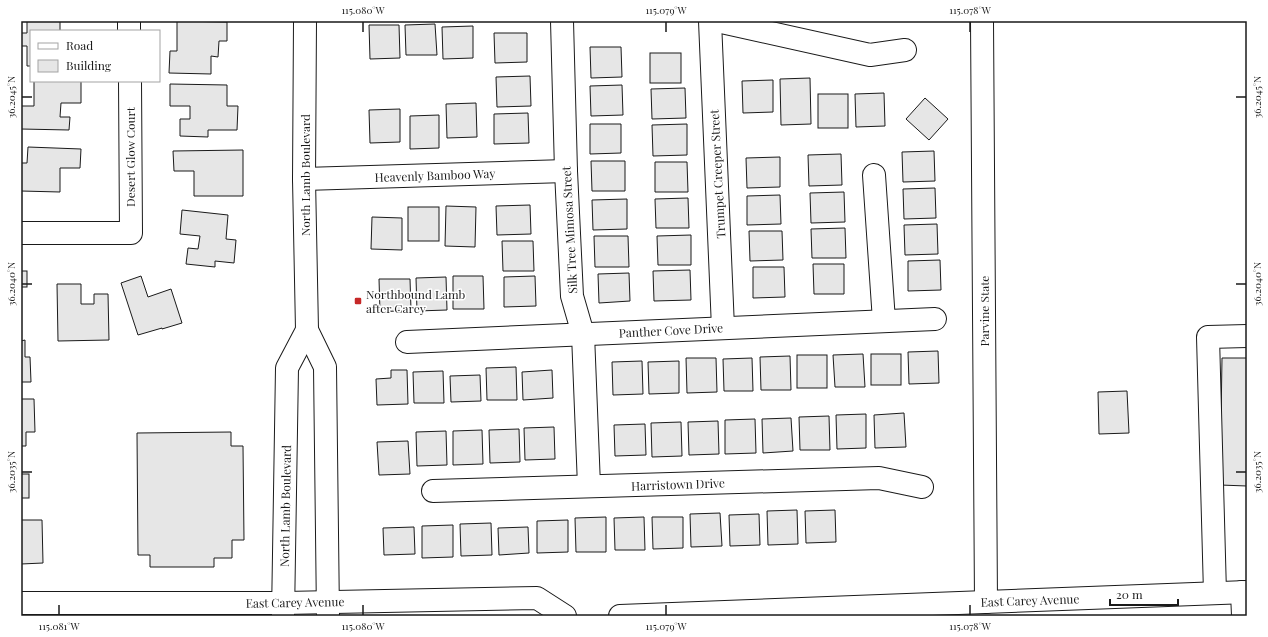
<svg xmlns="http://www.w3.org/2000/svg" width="1268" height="637" viewBox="0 0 1268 637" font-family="'Playfair Display',serif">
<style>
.building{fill:#e6e6e6;stroke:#1a1a1a}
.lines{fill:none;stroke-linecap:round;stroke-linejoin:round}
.minor-casing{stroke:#1a1a1a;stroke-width:24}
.major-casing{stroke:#1a1a1a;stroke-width:24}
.minor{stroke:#fff;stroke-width:22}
.major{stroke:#fff;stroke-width:22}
.ticks{fill:none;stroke:#1a1a1a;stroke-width:1.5}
.poi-dot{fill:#c62828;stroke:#fff;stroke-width:1.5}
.labels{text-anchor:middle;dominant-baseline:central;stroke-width:3;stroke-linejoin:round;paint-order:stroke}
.street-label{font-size:12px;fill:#1a1a1a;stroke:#fff}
.poi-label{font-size:12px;fill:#1a1a1a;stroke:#fff;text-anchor:start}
.neatline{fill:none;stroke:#1a1a1a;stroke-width:1.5}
.ticks-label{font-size:10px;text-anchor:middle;fill:#1a1a1a}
</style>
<rect width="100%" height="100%" fill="#fff"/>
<!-- building -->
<g class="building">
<polygon points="27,21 60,21 60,31 31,31 31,66 27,66 27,46 21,46 21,33 27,33"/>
<polygon points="177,21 227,22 227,41 219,41 218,57 211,56 211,74 169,73 170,51 177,51"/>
<polygon points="435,24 437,55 406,55 405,25"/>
<polygon points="369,25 399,25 400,58 370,59"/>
<polygon points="473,26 473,58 443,59 442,27"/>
<polygon points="494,33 527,33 527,62 495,63"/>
<polygon points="590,47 621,47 622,77 591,78"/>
<rect x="650" y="53" width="31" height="30"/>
<polygon points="530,76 531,106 497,107 496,77"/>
<polygon points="810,78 811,124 781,125 780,79"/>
<polygon points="773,80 773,112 743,113 742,81"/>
<polygon points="34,81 81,81 81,103 61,103 60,117 70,117 69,130 21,129 21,106 34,106"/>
<polygon points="170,84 227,85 227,106 238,106 237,130 208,130 208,137 180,136 180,119 190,119 190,106 170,106"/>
<polygon points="622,85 623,115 591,116 590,86"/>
<polygon points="685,88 686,118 652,119 651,89"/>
<polygon points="884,93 885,126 856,127 855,94"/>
<rect x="818" y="94" width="30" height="34"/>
<polygon points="925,98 948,119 929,140 906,119"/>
<polygon points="476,103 477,137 447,138 446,104"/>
<polygon points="400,109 400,142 370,143 369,110"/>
<polygon points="528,113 529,143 494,144 494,114"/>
<polygon points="439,115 439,148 410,149 410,116"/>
<polygon points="590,124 621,124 621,153 590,154"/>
<polygon points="687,124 687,155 653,156 652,125"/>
<polygon points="28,147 81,149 80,168 60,168 60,192 21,191 21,163 27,163"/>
<polygon points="243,150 243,196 194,196 194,171 174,171 173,151"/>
<polygon points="934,151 935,181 903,182 902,152"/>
<polygon points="841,154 842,185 809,186 808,155"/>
<polygon points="780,157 780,187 747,188 746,158"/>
<polygon points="591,161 625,161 625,191 592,191"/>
<polygon points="655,162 687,162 688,192 655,192"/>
<polygon points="935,188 936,218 904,219 903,189"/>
<polygon points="844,192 845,222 811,223 810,193"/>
<polygon points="780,195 781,224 747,225 747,196"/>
<polygon points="688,198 689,228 656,228 655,199"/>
<polygon points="627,199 627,229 593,230 592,200"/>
<polygon points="530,205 531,234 497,235 496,206"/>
<polygon points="446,206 476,207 475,247 445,246"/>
<rect x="408" y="207" width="31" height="34"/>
<polygon points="182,210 228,215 226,239 236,240 234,263 215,261 215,267 186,264 188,248 198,249 200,236 180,234"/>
<polygon points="372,217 402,218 402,250 371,249"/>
<polygon points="937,224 938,254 905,255 904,225"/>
<polygon points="845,228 846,258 812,258 811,229"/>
<polygon points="749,231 782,231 783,260 750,261"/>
<polygon points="691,235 691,265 658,265 657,236"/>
<polygon points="594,236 628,236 629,267 595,267"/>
<polygon points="502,241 533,241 534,271 503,271"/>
<polygon points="940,260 941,290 908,291 908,261"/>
<polygon points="813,264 844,264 844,294 814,294"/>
<polygon points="753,267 784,267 785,297 753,298"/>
<polygon points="690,270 691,300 654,301 653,271"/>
<rect x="21" y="271" width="6" height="16"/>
<polygon points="629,273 630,301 599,303 598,274"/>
<polygon points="141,276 148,297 171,289 182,323 162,329 162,328 138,335 121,283"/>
<polygon points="453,276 483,276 484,309 453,309"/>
<polygon points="535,276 536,306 504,307 504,277"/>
<polygon points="446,277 447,310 417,311 416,278"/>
<polygon points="379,279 410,279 411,310 380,312"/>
<polygon points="57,284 81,284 81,304 94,304 94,294 108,294 109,340 58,341"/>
<polygon points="25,340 25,357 30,357 31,382 21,382 21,341"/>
<polygon points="938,351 939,383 909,384 908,352"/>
<polygon points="863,354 865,387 835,387 833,355"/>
<rect x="871" y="354" width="30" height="31"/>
<rect x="797" y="355" width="30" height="33"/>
<polygon points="790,356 791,390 761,390 760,357"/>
<polygon points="686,358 716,358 717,392 687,393"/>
<polygon points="752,358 753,391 724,391 723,359"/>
<polygon points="1222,358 1247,358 1247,486 1220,485"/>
<polygon points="642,361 643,394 613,395 612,362"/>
<polygon points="679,361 679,393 649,394 648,362"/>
<polygon points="516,367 517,400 487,400 486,368"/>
<polygon points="391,370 407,370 408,404 377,405 376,379 391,378"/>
<polygon points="552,370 553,398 523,400 522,372"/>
<polygon points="443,371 444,403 414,403 413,372"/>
<polygon points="480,375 481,401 451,402 450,376"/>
<polygon points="1127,391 1129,433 1099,434 1098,392"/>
<polygon points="21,399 34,399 35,432 26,432 26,446 21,446"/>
<polygon points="904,413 906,447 875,448 874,415"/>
<polygon points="866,414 866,448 837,449 836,415"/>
<polygon points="829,416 830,450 800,450 799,417"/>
<polygon points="791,418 793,451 763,453 762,419"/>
<polygon points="755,419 756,453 725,454 725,420"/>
<polygon points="718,421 719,454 689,455 688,422"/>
<polygon points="681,422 682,456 652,457 651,423"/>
<polygon points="645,424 646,455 615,456 614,425"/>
<polygon points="554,427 555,459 525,460 524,428"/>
<polygon points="519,429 520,462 490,463 489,430"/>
<polygon points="482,430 483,464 453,465 453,431"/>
<polygon points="446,431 447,465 417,466 416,432"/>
<polygon points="231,432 231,446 243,446 244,540 232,540 232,558 214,558 214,567 150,567 150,555 138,555 137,433"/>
<polygon points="408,441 410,474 379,475 377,442"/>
<rect x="21" y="474" width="8" height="24"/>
<polygon points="797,510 798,544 768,545 767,511"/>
<polygon points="835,510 836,542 806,543 805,511"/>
<polygon points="720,513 722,546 691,547 690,514"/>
<polygon points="759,514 760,545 730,546 729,515"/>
<polygon points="606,517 606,552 576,552 575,518"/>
<polygon points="644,517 645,550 615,550 614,518"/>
<polygon points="652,517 683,517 683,548 653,549"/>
<polygon points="21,520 42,520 43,563 21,564"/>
<polygon points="568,520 568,552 537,553 537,521"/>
<polygon points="491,523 492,555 461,556 460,524"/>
<polygon points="453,525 453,557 422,558 422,526"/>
<polygon points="414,527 415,554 384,555 383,528"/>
<polygon points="528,527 529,553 499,555 498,528"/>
</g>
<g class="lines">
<defs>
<g id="minor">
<polyline points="129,21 129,31"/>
<polyline points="562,21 566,171 572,296 583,334 589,486"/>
<polyline points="710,21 723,328"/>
<polyline points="717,21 870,55 905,50"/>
<polyline points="982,21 986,602"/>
<polyline points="874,175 884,321"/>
<polyline points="304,179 566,171"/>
<polyline points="21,233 131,233 130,81"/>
<polyline points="407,342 935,319"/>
<polyline points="433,491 879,478 922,487"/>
<polyline points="1215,593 1208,337 1247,336"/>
</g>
<g id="major">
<polyline points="305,21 304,179 307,330 325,367 328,616"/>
<polyline points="1242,592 1243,616"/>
<polyline points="21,603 284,603 537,598 565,616"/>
<polyline points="283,616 287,368 307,330"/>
<polyline points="620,616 1247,592"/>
</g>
</defs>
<!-- minor casing -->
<use href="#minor" class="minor-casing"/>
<!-- major casing -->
<use href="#major" class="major-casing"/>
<!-- minor -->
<use href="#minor" class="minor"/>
<!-- major -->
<use href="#major" class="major"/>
</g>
<!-- ticks -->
<path class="ticks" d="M363 22V32M666 22V32M970 22V32M22 97H32M1236 97H1246M22 284H32M1236 284H1246M22 472H32M1236 472H1246M59 605V615M363 605V615M666 605V615M970 605V615"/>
<!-- markers -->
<rect class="poi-dot" x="354" y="297" width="8" height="8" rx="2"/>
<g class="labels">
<!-- street labels -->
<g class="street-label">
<text transform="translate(130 157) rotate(-90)">Desert Glow Court</text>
<text transform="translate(717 174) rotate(-93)">Trumpet Creeper Street</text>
<text transform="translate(305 175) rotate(-90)">North Lamb Boulevard</text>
<text transform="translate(435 175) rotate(-2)">Heavenly Bamboo Way</text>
<text transform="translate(569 230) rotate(-93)">Silk Tree Mimosa Street</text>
<text transform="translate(984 311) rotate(-90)">Parvine State</text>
<text transform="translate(671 330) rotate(-3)">Panther Cove Drive</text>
<text transform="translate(678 484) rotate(-2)">Harristown Drive</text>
<text transform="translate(285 506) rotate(-89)">North Lamb Boulevard</text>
<text transform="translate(1030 600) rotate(-2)">East Carey Avenue</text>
<text transform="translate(295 602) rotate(-1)">East Carey Avenue</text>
</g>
<!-- poi labels -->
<g class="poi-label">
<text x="366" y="294">Northbound Lamb<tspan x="366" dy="14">after Carey</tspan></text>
</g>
</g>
<!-- border -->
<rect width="1268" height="637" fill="none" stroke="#ffffff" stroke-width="44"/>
<!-- legend -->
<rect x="30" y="30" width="130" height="52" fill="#ffffff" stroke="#a3a3a3"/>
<rect x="38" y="43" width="20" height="6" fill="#ffffff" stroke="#a3a3a3"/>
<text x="66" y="50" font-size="12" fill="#1a1a1a">Road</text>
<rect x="38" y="60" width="20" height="12" fill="#e6e6e6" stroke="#a3a3a3"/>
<text x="66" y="70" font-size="12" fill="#1a1a1a">Building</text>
<!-- scale -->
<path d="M1110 599v6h68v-6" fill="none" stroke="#1a1a1a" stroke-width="2"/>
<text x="1116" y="599" font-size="12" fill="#1a1a1a" stroke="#ffffff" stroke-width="3" paint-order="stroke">20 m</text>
<rect x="22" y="22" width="1224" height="593" class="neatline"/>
<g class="ticks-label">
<text x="363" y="14">115.080°W</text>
<text x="666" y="14">115.079°W</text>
<text x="970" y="14">115.078°W</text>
<text transform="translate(11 97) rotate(-90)" y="4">36.2045°N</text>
<text transform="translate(1257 97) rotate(-90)" y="4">36.2045°N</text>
<text transform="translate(11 284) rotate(-90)" y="4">36.2040°N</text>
<text transform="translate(1257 284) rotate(-90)" y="4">36.2040°N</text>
<text transform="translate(11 472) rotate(-90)" y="4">36.2035°N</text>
<text transform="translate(1257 472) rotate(-90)" y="4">36.2035°N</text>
<text x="59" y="630">115.081°W</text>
<text x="363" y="630">115.080°W</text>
<text x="666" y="630">115.079°W</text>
<text x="970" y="630">115.078°W</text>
</g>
</svg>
